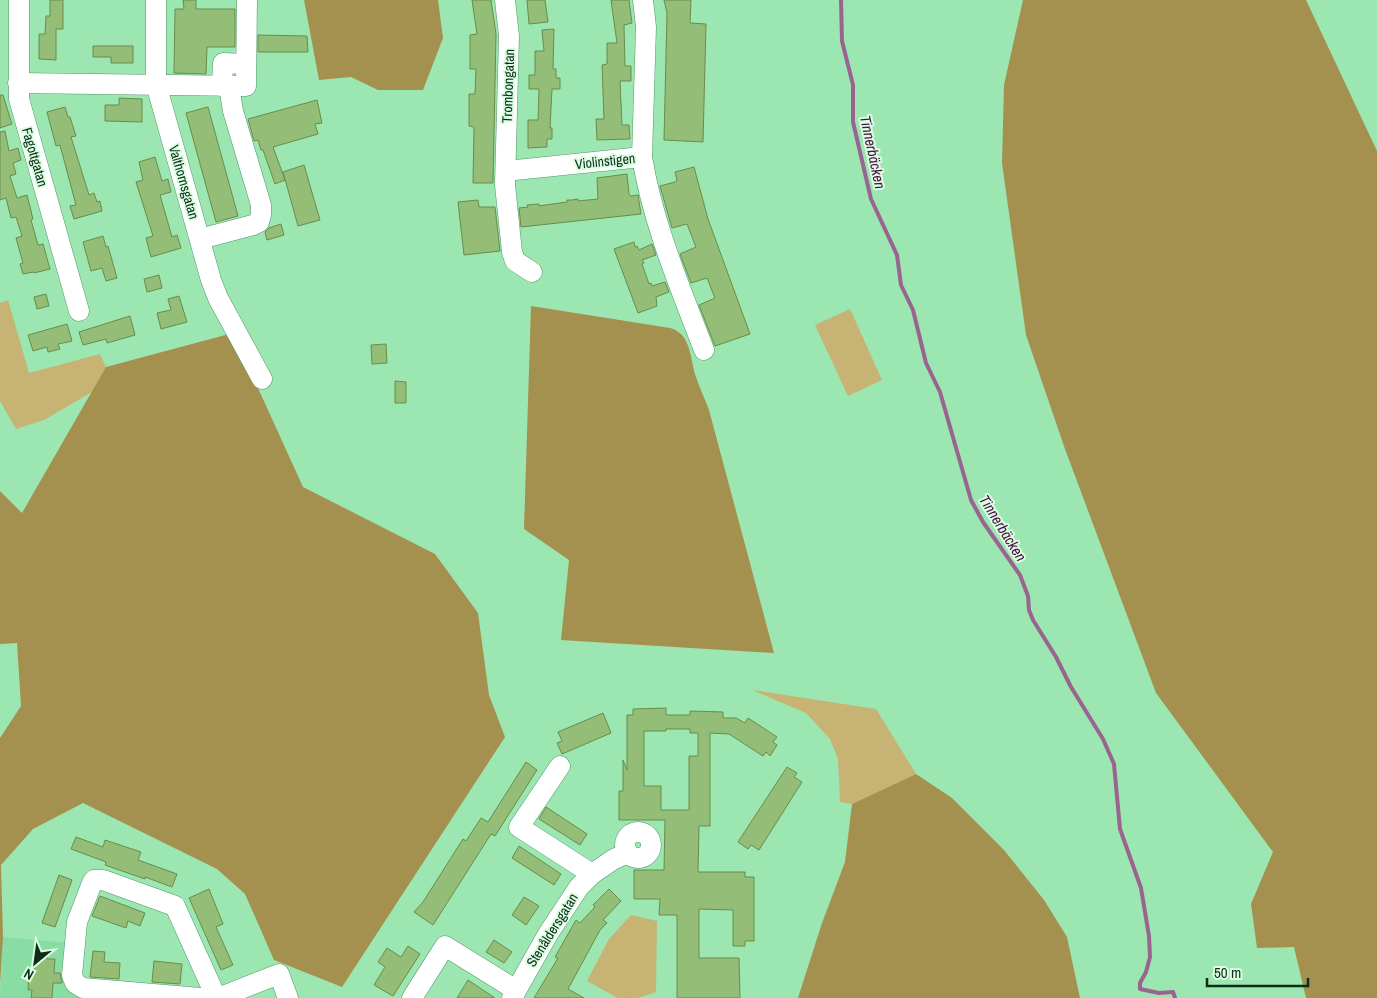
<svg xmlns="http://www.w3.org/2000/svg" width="1377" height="998" viewBox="0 0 1377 998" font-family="'Archivo Narrow',sans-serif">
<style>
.built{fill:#89dca3}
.green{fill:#c7b373}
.forest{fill:#a4904f}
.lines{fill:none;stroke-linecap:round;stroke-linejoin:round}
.stream{stroke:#996590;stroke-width:4}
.building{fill:#94bd77;stroke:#678d4a;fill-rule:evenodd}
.minor-casing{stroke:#4f9867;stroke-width:21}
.minor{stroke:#fff;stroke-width:20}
.labels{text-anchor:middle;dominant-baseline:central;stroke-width:4;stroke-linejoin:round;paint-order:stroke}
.street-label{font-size:14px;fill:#0e2d19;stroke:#d9fee2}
.water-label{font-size:15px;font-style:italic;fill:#4e0d47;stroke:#d9fee2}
</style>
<rect width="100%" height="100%" fill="#9ce6b1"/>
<!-- built -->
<polygon class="built" points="3,937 68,943 64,982 73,993 105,998 0,998"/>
<!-- green -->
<g class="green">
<polygon points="8,300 29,373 100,354 106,367 92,392 44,420 16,429 0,401 0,303"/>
<polygon points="850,309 882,380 848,396 815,325"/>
<polygon points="752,690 876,709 916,774 852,804 840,802 838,759 830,739 806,713"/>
<polygon points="631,915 657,921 656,992 638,998 618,998 587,981 609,939"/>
</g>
<!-- forest -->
<g class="forest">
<polygon points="304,0 438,0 443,38 423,90 378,90 351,77 319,80"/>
<polygon points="1023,0 1306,0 1377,151 1377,998 1306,998 1294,947 1257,948 1251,904 1273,852 1156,693 1065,449 1026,335 1002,163 1004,85"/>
<path d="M531 306 670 328C692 334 690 360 696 377 700 389 705 399 709 410L774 653 561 640 569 560 524 529Z"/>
<polygon points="233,333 303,487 435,554 478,613 489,695 505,737 342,987 274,960 245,894 217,869 83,803 33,829 1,865 3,937 0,984 0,738 21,706 17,643 0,644 0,491 22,513 106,367"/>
<polygon points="916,774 952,798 1004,850 1044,900 1067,937 1080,998 798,998 822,923 845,862 852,804"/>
</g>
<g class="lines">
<!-- stream -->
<polyline class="stream" points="841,0 842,41 853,85 853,122 871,199 897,255 901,285 913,310 926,363 940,392 971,500 983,522 1020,575 1028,596 1029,610 1033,620 1056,657 1071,687 1103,739 1114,764 1120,829 1141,888 1149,936 1150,957 1146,972 1140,983 1140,989 1159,993 1173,992 1175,998"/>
</g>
<!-- building -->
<g class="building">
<polygon points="50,0 63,0 63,29 56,29 56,60 39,59 39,34 45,34 46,16 50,16"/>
<polygon points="183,0 196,0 196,9 235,9 235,47 207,47 206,74 174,73 175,9 184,9"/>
<polygon points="472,0 491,0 496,34 493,183 473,183 474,127 469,126 469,94 475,94 476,69 470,69 470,35 477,34"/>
<polygon points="527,0 545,0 548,22 529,24"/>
<polygon points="611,0 629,0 632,23 624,25 625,66 631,66 631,81 620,81 622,125 629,125 630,139 597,140 596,119 604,119 602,65 607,64 607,43 617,43"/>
<polygon points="664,0 691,0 690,23 706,24 703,142 664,140 667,13"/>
<polygon points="554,29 553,69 556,69 556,78 560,78 560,89 552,89 550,128 552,128 552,139 547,139 547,147 528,148 528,120 538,120 539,89 529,89 529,75 535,75 535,51 544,51 542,30"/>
<polygon points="258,35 307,36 308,52 258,52"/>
<polygon points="93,46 133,46 133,63 111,63 111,57 93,57"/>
<polygon points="0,95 3,95 12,124 0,128"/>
<polygon points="119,98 142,99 142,122 105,121 105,105 119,105"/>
<polygon points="317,100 322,123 315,124 318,134 273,147 285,180 275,184 263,150 261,150 258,140 254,141 248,119"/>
<polygon points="65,107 68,117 70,117 76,136 71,137 89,195 94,193 97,202 100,201 102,211 74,219 70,206 76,205 60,145 56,146 47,112"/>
<polygon points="208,107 238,216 216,222 186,113"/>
<polygon points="5,131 9,151 18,148 21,160 13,163 16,174 10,176 17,198 27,195 33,219 31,220 38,245 43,244 50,269 34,273 33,272 23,274 20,264 23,263 16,238 22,236 16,217 11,218 6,198 0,200 0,132"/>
<polygon points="155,157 162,181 168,179 171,192 160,195 172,237 177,235 181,248 151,257 146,238 153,236 136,182 143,180 139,162"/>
<polygon points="304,165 320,220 298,226 283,172"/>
<polygon points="694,167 708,219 750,334 715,346 699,305 715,298 707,278 691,283 680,254 696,247 687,224 672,228 660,186 675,182 677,180 675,172"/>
<polygon points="627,174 629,194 631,196 638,195 641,214 521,227 519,208 528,207 527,205 539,204 539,206 567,202 567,200 572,200 578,199 578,201 598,199 597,178"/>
<polygon points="478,200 479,207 495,207 500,251 464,255 458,202"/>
<polygon points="281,224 284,235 267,240 265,232 269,228"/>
<polygon points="103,236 106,247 108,246 117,278 106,281 102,268 91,271 83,242"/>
<polygon points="634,242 635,247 637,246 639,250 652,244 656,255 642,260 644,263 642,264 649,284 651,283 652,286 665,282 669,292 656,297 657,306 638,313 614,249"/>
<polygon points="159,275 162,288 147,292 144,279"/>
<polygon points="46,294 49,306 37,309 34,297"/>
<polygon points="179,296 187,322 161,329 157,313 171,310 168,299"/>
<polygon points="130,316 135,335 107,343 106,339 83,345 79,332"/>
<polygon points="67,324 72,341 58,344 60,349 48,352 47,347 33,351 28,335"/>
<polygon points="386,344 387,363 372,364 371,345"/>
<polygon points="395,381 406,382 406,403 395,403"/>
<path d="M666 708V715H690V711L723 712V718H736L745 723 748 718 777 737 773 742 777 745 770 756 766 752 763 756 729 734 710 733V826H699L698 872H745V877H754V941H745V946H733V910L699 909V958H739L740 998H677V915H659L660 899H634V870H664L665 820H619V791H623V760L627 770V715H633V709ZM666 729H690V733H698V756H689V810H661V786H644V731H666Z"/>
<polygon points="603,713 611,733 562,754 557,743 562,741 558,732"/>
<polygon points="526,762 537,770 495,836 491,834 433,925 414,912 423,902 463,839 466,841 481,818 488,822"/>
<polygon points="787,767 797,773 794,777 802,782 759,850 751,845 748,849 738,842"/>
<polygon points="546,807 587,834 580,845 539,819"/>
<polygon points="76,837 103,847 105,840 141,852 138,860 177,874 172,887 145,877 145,879 105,865 106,862 71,849"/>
<polygon points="519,846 561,874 554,885 512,858"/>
<polygon points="59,875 72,880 55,927 42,923"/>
<polygon points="209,889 223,924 216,927 233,965 221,970 189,898"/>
<polygon points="609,889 621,901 603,920 607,923 600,930 568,989 584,998 534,998 558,958 555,957 576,920 580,923 595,907 593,905"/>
<polygon points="100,896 145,913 140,926 128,921 126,928 92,916"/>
<polygon points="524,897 539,906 526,925 512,915"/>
<polygon points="494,940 512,952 504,963 486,952"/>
<polygon points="408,946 420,954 393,996 374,985 385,967 378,962 387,948 401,957"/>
<polygon points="93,951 105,952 104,962 120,963 119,979 90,977"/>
<polygon points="35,954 47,955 47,959 55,959 54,973 60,973 62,983 53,983 52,998 31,998 32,990 28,990 29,972 34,972"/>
<polygon points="154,961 182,964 180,984 152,982"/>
<polygon points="468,980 495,998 457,998"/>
</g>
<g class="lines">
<defs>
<g id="minor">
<polyline points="19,0 19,99 79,311"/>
<polyline points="156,0 156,84 211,280 218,298 262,379"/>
<polyline points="505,0 509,36 505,185 512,252 515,261 532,272"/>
<path d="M643 0 646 27 642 157C653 224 680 287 704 350"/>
<polyline points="18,83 246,86 247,0"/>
<polyline points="222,86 223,63 246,64"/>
<polyline points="506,171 642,157"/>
<polyline points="200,239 253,225 259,222 261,215 261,205 233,111 229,86"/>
<polyline points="560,766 519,827 592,874"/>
<circle cx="638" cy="845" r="13"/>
<polyline points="200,998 83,988 75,983 72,975 77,922 92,883 94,880 103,880 175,906 216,997"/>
<polyline points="211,998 223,996 279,974 288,998"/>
<polyline points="412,998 445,946 516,990"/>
<polyline points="512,998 548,934 579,887 592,874 614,859 628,853"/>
</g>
</defs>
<!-- minor casing -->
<use href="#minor" class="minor-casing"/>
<!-- minor -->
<use href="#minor" class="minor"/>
</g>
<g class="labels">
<!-- street labels -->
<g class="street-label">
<text transform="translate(508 86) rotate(-88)">Trombongatan</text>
<text transform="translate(35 157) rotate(74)">Fagottgatan</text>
<text transform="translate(605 161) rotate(-6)">Violinstigen</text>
<text transform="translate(184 182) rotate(74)">Valthornsgatan</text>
<text transform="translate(552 930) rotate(-58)">Stenåldersgatan</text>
</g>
<!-- water labels -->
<g class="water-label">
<text transform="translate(873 152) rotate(78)">Tinnerbäcken</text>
<text transform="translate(1003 528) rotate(58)">Tinnerbäcken</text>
</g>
</g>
<!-- north arrow -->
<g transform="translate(35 963) rotate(209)" stroke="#d9fee2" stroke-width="4" paint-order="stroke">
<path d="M0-4L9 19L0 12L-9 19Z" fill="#0e2d19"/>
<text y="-8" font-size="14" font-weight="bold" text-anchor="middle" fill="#0e2d19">N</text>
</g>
<!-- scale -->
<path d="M1207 978v8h101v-8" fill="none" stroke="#0e2d19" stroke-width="2.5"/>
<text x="1214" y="978" font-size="15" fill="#0e2d19" stroke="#d9fee2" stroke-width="4" paint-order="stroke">50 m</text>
</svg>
